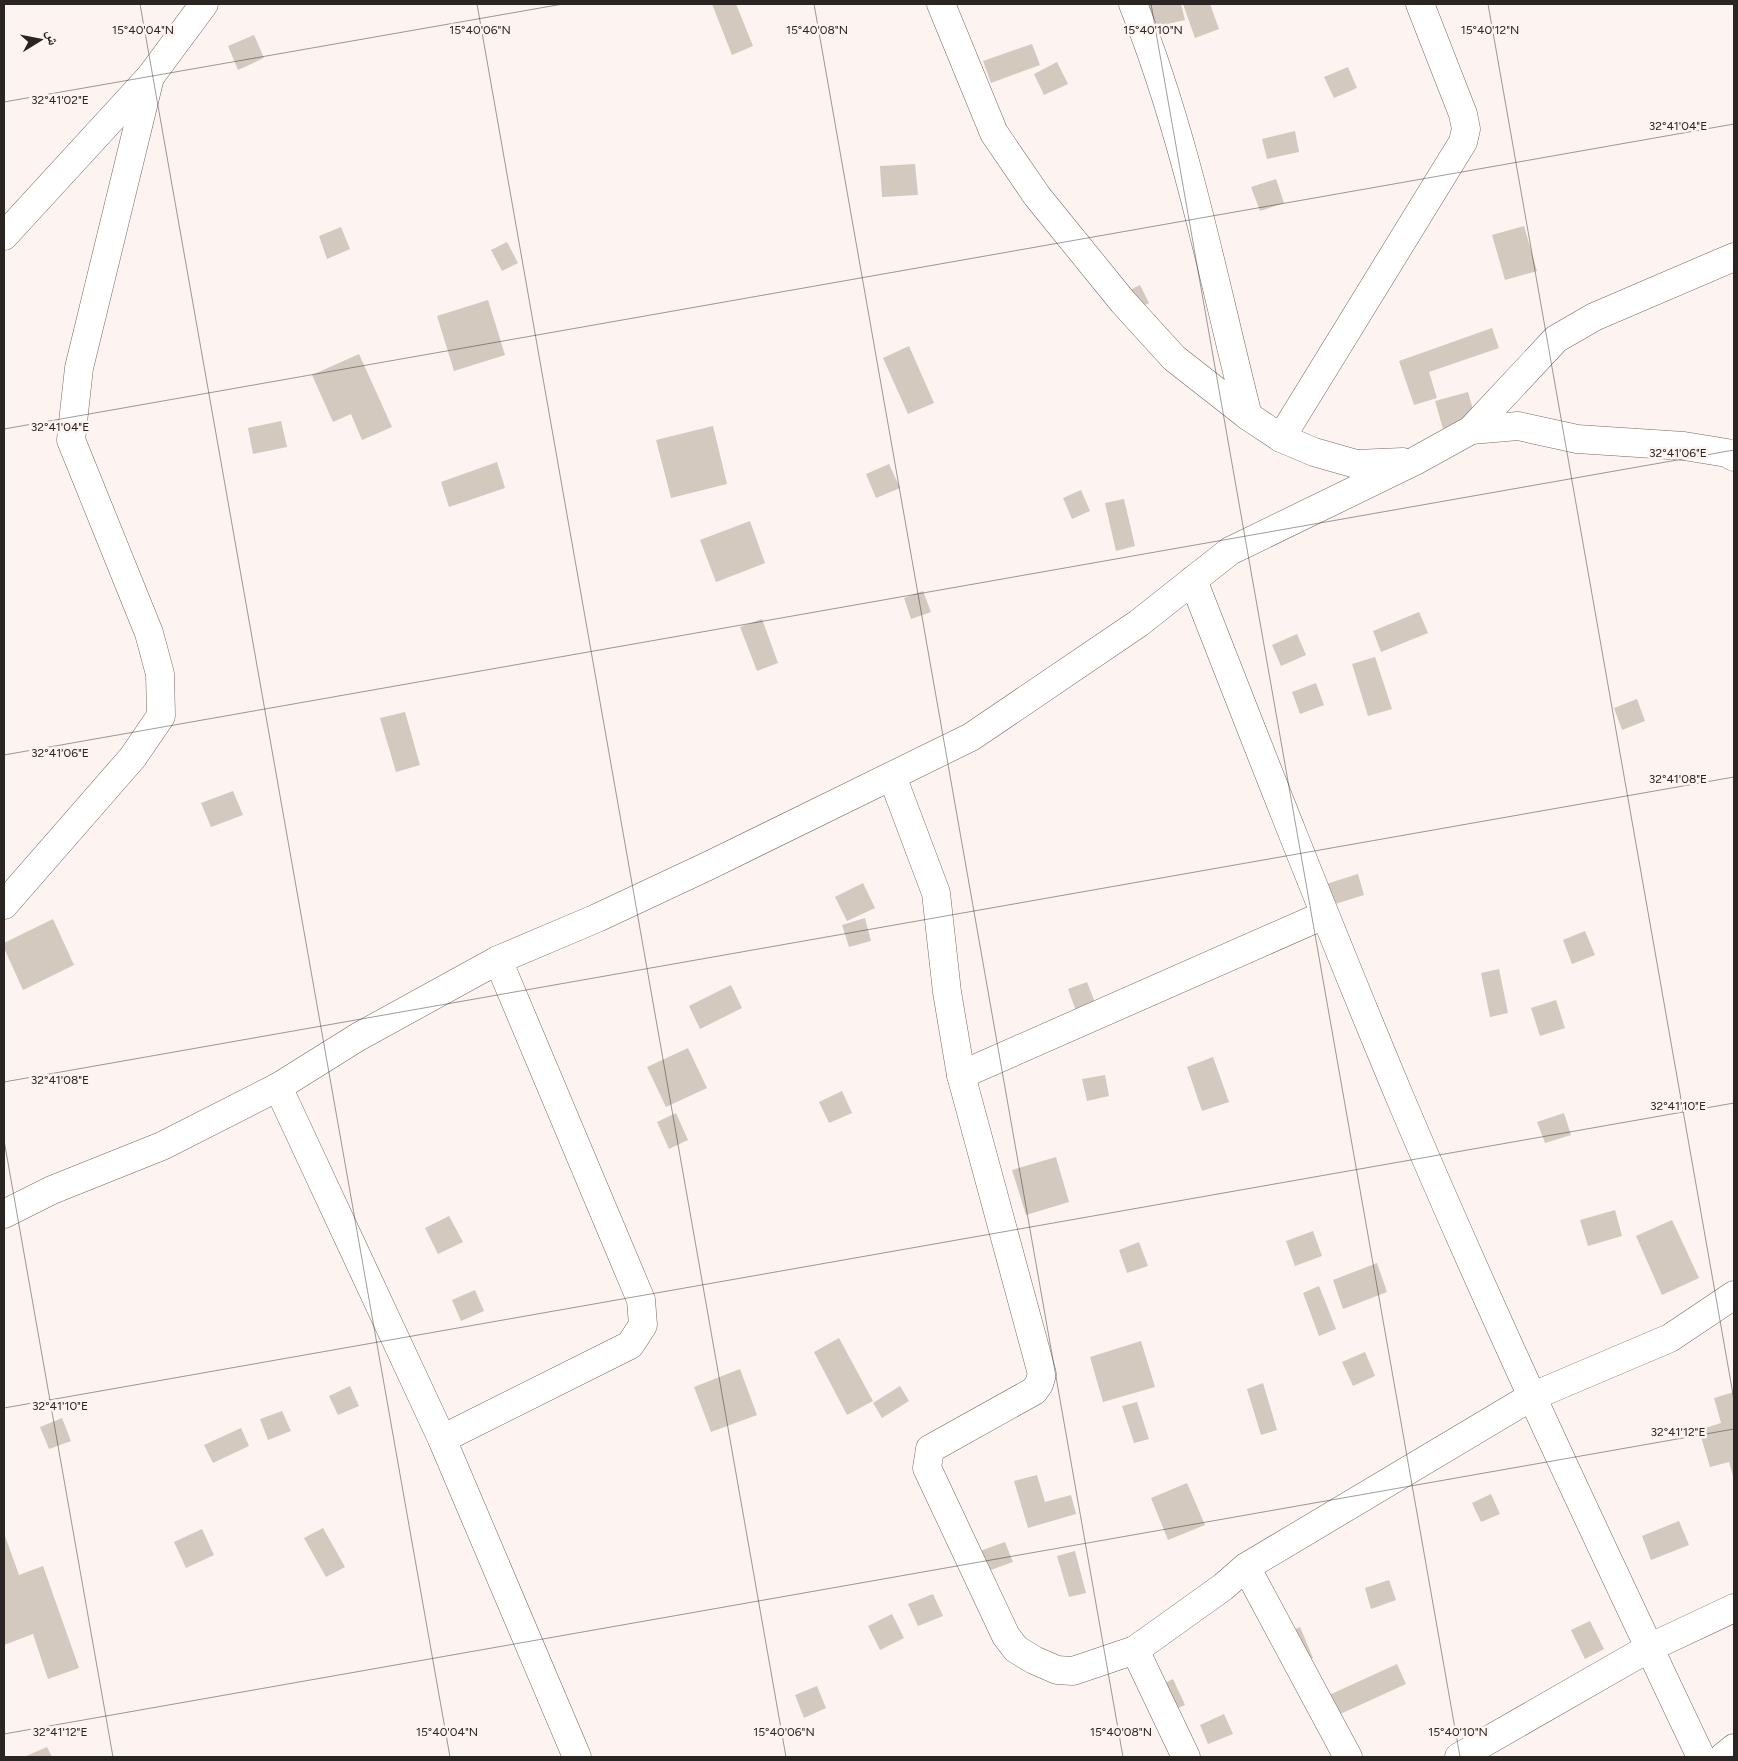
<svg xmlns="http://www.w3.org/2000/svg" width="1738" height="1761" viewBox="0 0 1738 1761" font-family="Figtree,'Noto Naskh Arabic',sans-serif">
<style>
.building{fill:#d4c9bf}
.lines{fill:none;stroke-linecap:round;stroke-linejoin:round}
.minor-casing{stroke:#766863;stroke-width:29}
.minor{stroke:#fff;stroke-width:28}
.ticks{fill:none;stroke:#2a2523;stroke-width:1;stroke-opacity:0.45}
.ticks-label{font-size:12px;text-anchor:middle;fill:#2a2523;stroke:#fdf3f0;stroke-width:5;stroke-linejoin:round;paint-order:stroke}
</style>
<rect width="100%" height="100%" fill="#fdf3f0"/>
<!-- building -->
<g class="building">
<polygon points="712,4 736,4 753,46 732,55"/>
<polygon points="1131,4 1181,4 1185,20 1137,31"/>
<polygon points="1183,4 1210,4 1219,29 1195,38"/>
<polygon points="254,35 264,58 238,70 228,46"/>
<polygon points="1032,44 1040,65 991,83 983,61"/>
<polygon points="1057,62 1068,84 1044,95 1034,74"/>
<polygon points="1348,67 1357,88 1334,98 1324,77"/>
<polygon points="1295,131 1299,152 1267,159 1262,139"/>
<polygon points="915,164 918,195 882,197 880,166"/>
<polygon points="1276,179 1284,203 1260,211 1251,187"/>
<polygon points="1524,226 1537,271 1505,280 1492,235"/>
<polygon points="341,227 350,249 327,259 319,236"/>
<polygon points="507,242 518,263 502,271 491,250"/>
<polygon points="1140,285 1149,303 1125,315 1116,297"/>
<polygon points="488,300 505,355 454,371 437,316"/>
<polygon points="1492,328 1499,348 1429,372 1437,398 1414,405 1399,361"/>
<polygon points="909,346 934,403 908,414 883,358"/>
<polygon points="359,354 392,427 362,440 351,414 333,422 312,375"/>
<polygon points="1468,392 1476,420 1443,429 1435,401"/>
<polygon points="281,421 287,447 253,454 248,428"/>
<polygon points="713,426 727,484 671,498 656,440"/>
<polygon points="497,462 505,488 449,507 441,482"/>
<polygon points="889,464 900,488 876,498 866,474"/>
<polygon points="1081,490 1090,511 1072,519 1063,498"/>
<polygon points="1124,499 1135,546 1116,551 1105,503"/>
<polygon points="750,521 765,563 716,582 700,540"/>
<polygon points="923,591 931,612 911,619 904,598"/>
<polygon points="1419,612 1428,633 1381,652 1373,631"/>
<polygon points="762,619 778,663 757,671 740,627"/>
<polygon points="1297,634 1306,655 1281,666 1272,645"/>
<polygon points="1375,657 1392,709 1368,716 1352,664"/>
<polygon points="1316,683 1324,705 1300,714 1292,692"/>
<polygon points="1637,699 1645,721 1622,730 1614,708"/>
<polygon points="405,712 420,765 396,772 380,718"/>
<polygon points="233,791 243,815 211,827 201,803"/>
<polygon points="1358,874 1364,895 1329,906 1323,885"/>
<polygon points="863,883 875,908 847,921 835,897"/>
<polygon points="865,918 871,941 849,947 842,925"/>
<polygon points="53,919 74,965 23,990 4,948 4,943"/>
<polygon points="1585,931 1595,955 1572,964 1563,940"/>
<polygon points="1499,969 1508,1013 1490,1017 1481,973"/>
<polygon points="1087,982 1096,1005 1076,1011 1068,989"/>
<polygon points="731,985 742,1008 700,1029 689,1006"/>
<polygon points="1556,1000 1565,1028 1540,1036 1531,1008"/>
<polygon points="688,1048 707,1088 666,1107 647,1067"/>
<polygon points="1213,1057 1229,1102 1202,1111 1187,1067"/>
<polygon points="1105,1075 1109,1096 1087,1101 1082,1079"/>
<polygon points="842,1091 852,1113 829,1123 819,1102"/>
<polygon points="676,1113 688,1140 669,1149 657,1122"/>
<polygon points="1564,1113 1571,1135 1545,1143 1537,1122"/>
<polygon points="1056,1157 1069,1202 1026,1215 1012,1170"/>
<polygon points="1615,1210 1622,1236 1588,1246 1580,1220"/>
<polygon points="449,1216 463,1242 438,1254 425,1228"/>
<polygon points="1672,1220 1699,1278 1662,1295 1636,1236"/>
<polygon points="1313,1231 1322,1256 1295,1266 1286,1241"/>
<polygon points="1139,1242 1148,1266 1127,1273 1119,1250"/>
<polygon points="1377,1263 1387,1292 1343,1309 1333,1280"/>
<polygon points="1319,1286 1336,1329 1319,1336 1303,1293"/>
<polygon points="475,1290 484,1311 461,1321 452,1300"/>
<polygon points="839,1338 873,1401 847,1415 814,1352"/>
<polygon points="1141,1341 1155,1387 1103,1402 1090,1357"/>
<polygon points="1365,1352 1375,1376 1353,1386 1342,1362"/>
<polygon points="740,1369 757,1415 711,1432 694,1387"/>
<polygon points="1263,1383 1277,1430 1261,1435 1247,1389"/>
<polygon points="350,1386 359,1406 338,1415 329,1396"/>
<polygon points="900,1386 909,1401 882,1418 873,1403"/>
<polygon points="1734,1392 1734,1479 1729,1462 1710,1467 1699,1430 1721,1423 1714,1398"/>
<polygon points="1137,1402 1149,1439 1134,1443 1122,1406"/>
<polygon points="282,1411 291,1431 268,1440 260,1419"/>
<polygon points="62,1418 71,1441 49,1449 40,1427"/>
<polygon points="241,1428 249,1446 213,1463 204,1445"/>
<polygon points="1037,1475 1045,1502 1071,1495 1076,1514 1028,1528 1014,1481"/>
<polygon points="1187,1483 1205,1525 1168,1540 1151,1498"/>
<polygon points="1491,1494 1500,1514 1481,1522 1472,1503"/>
<polygon points="1679,1521 1689,1545 1651,1560 1642,1536"/>
<polygon points="323,1528 345,1567 326,1577 304,1538"/>
<polygon points="202,1529 214,1555 186,1568 174,1542"/>
<polygon points="4,1533 19,1575 43,1566 79,1668 48,1679 33,1634 4,1645"/>
<polygon points="1005,1542 1013,1562 988,1571 980,1551"/>
<polygon points="1075,1551 1086,1593 1069,1597 1057,1556"/>
<polygon points="1389,1580 1396,1600 1371,1609 1365,1588"/>
<polygon points="933,1594 943,1616 918,1626 908,1604"/>
<polygon points="892,1614 904,1638 880,1650 868,1626"/>
<polygon points="1590,1621 1604,1649 1585,1659 1571,1630"/>
<polygon points="1300,1627 1313,1658 1292,1666 1279,1636"/>
<polygon points="1397,1664 1406,1684 1336,1716 1327,1696"/>
<polygon points="1173,1679 1185,1705 1160,1716 1149,1690"/>
<polygon points="817,1686 826,1708 804,1718 795,1695"/>
<polygon points="1224,1714 1233,1734 1208,1744 1200,1725"/>
<polygon points="47,1747 52,1757 24,1757"/>
</g>
<g class="lines">
<defs>
<g id="minor">
<polyline points="941,4 994,133 1037,196 1123,302 1174,358 1248,416 1281,438 1314,452 1356,464 1403,462"/>
<path d="M1133 4C1186 136 1213 278 1248 416"/>
<polyline points="4,236 150,77 204,4"/>
<polyline points="1471,430 1518,426 1577,439 1684,446 1727,453 1734,457"/>
<polyline points="1281,438 1463,142 1466,129 1463,114 1420,4"/>
<path d="M1193 580C1261 754 1329 928 1401 1100 1495 1322 1598 1540 1701 1757"/>
<polyline points="892,776 936,893 947,992 961,1075 1042,1374 1039,1384 1034,1391 930,1449 927,1468 1006,1636 1016,1649 1034,1660 1057,1670 1073,1671 1135,1650 1223,1587 1246,1567 1531,1397 1670,1338 1734,1295"/>
<polyline points="4,905 133,757 161,716 160,674 149,633 71,440 79,368 150,77"/>
<polyline points="961,1075 1324,915"/>
<polyline points="278,1087 442,1439 577,1757"/>
<polyline points="4,1214 52,1190 162,1146 278,1087 358,1037 498,960 597,918 710,865 971,737 1139,623 1230,551 1415,461 1471,430 1556,339 1594,317 1734,257"/>
<polyline points="442,1439 630,1345 643,1325 641,1300 498,960"/>
<polyline points="1246,1567 1348,1757"/>
<polyline points="1135,1650 1186,1757"/>
<polyline points="1459,1757 1649,1648 1734,1608"/>
<polyline points="1723,1757 1734,1748"/>
</g>
</defs>
<!-- minor casing -->
<use href="#minor" class="minor-casing"/>
<!-- minor -->
<use href="#minor" class="minor"/>
</g>
<!-- ticks -->
<path class="ticks" d="M140 4 450 1757M477 4 786 1757M814 4 1123 1757M1151 4 1460 1757M1488 4 1734 1400M4 102 563 4M4 429 1734 124M4 755 1734 450M4 1082 1734 777M4 1140 113 1757M4 1408 1734 1103M4 1734 1734 1429M1726 1757 1734 1756"/>
<g class="ticks-label">
<text x="143" y="34">15°40'04"N</text>
<text x="480" y="34">15°40'06"N</text>
<text x="817" y="34">15°40'08"N</text>
<text x="1153" y="34">15°40'10"N</text>
<text x="1490" y="34">15°40'12"N</text>
<text x="60" y="104">32°41'02"E</text>
<text x="1678" y="130">32°41'04"E</text>
<text x="60" y="431">32°41'04"E</text>
<text x="1678" y="457">32°41'06"E</text>
<text x="60" y="757">32°41'06"E</text>
<text x="1678" y="783">32°41'08"E</text>
<text x="60" y="1084">32°41'08"E</text>
<text x="1678" y="1110">32°41'10"E</text>
<text x="60" y="1410">32°41'10"E</text>
<text x="1678" y="1436">32°41'12"E</text>
<text x="447" y="1736">15°40'04"N</text>
<text x="784" y="1736">15°40'06"N</text>
<text x="1121" y="1736">15°40'08"N</text>
<text x="1458" y="1736">15°40'10"N</text>
<text x="60" y="1736">32°41'12"E</text>
</g>
<!-- border -->
<rect width="1738" height="1761" fill="none" stroke="#2a2523" stroke-width="10"/>
<!-- north arrow -->
<g transform="translate(40 40) rotate(80)" stroke="#fdf3f0" stroke-width="4" paint-order="stroke">
<path d="M0-4L9 19L0 12L-9 19Z" fill="#2a2523"/>
<text y="-8" font-size="14" font-weight="bold" text-anchor="middle" fill="#2a2523">ش</text>
</g>
</svg>
